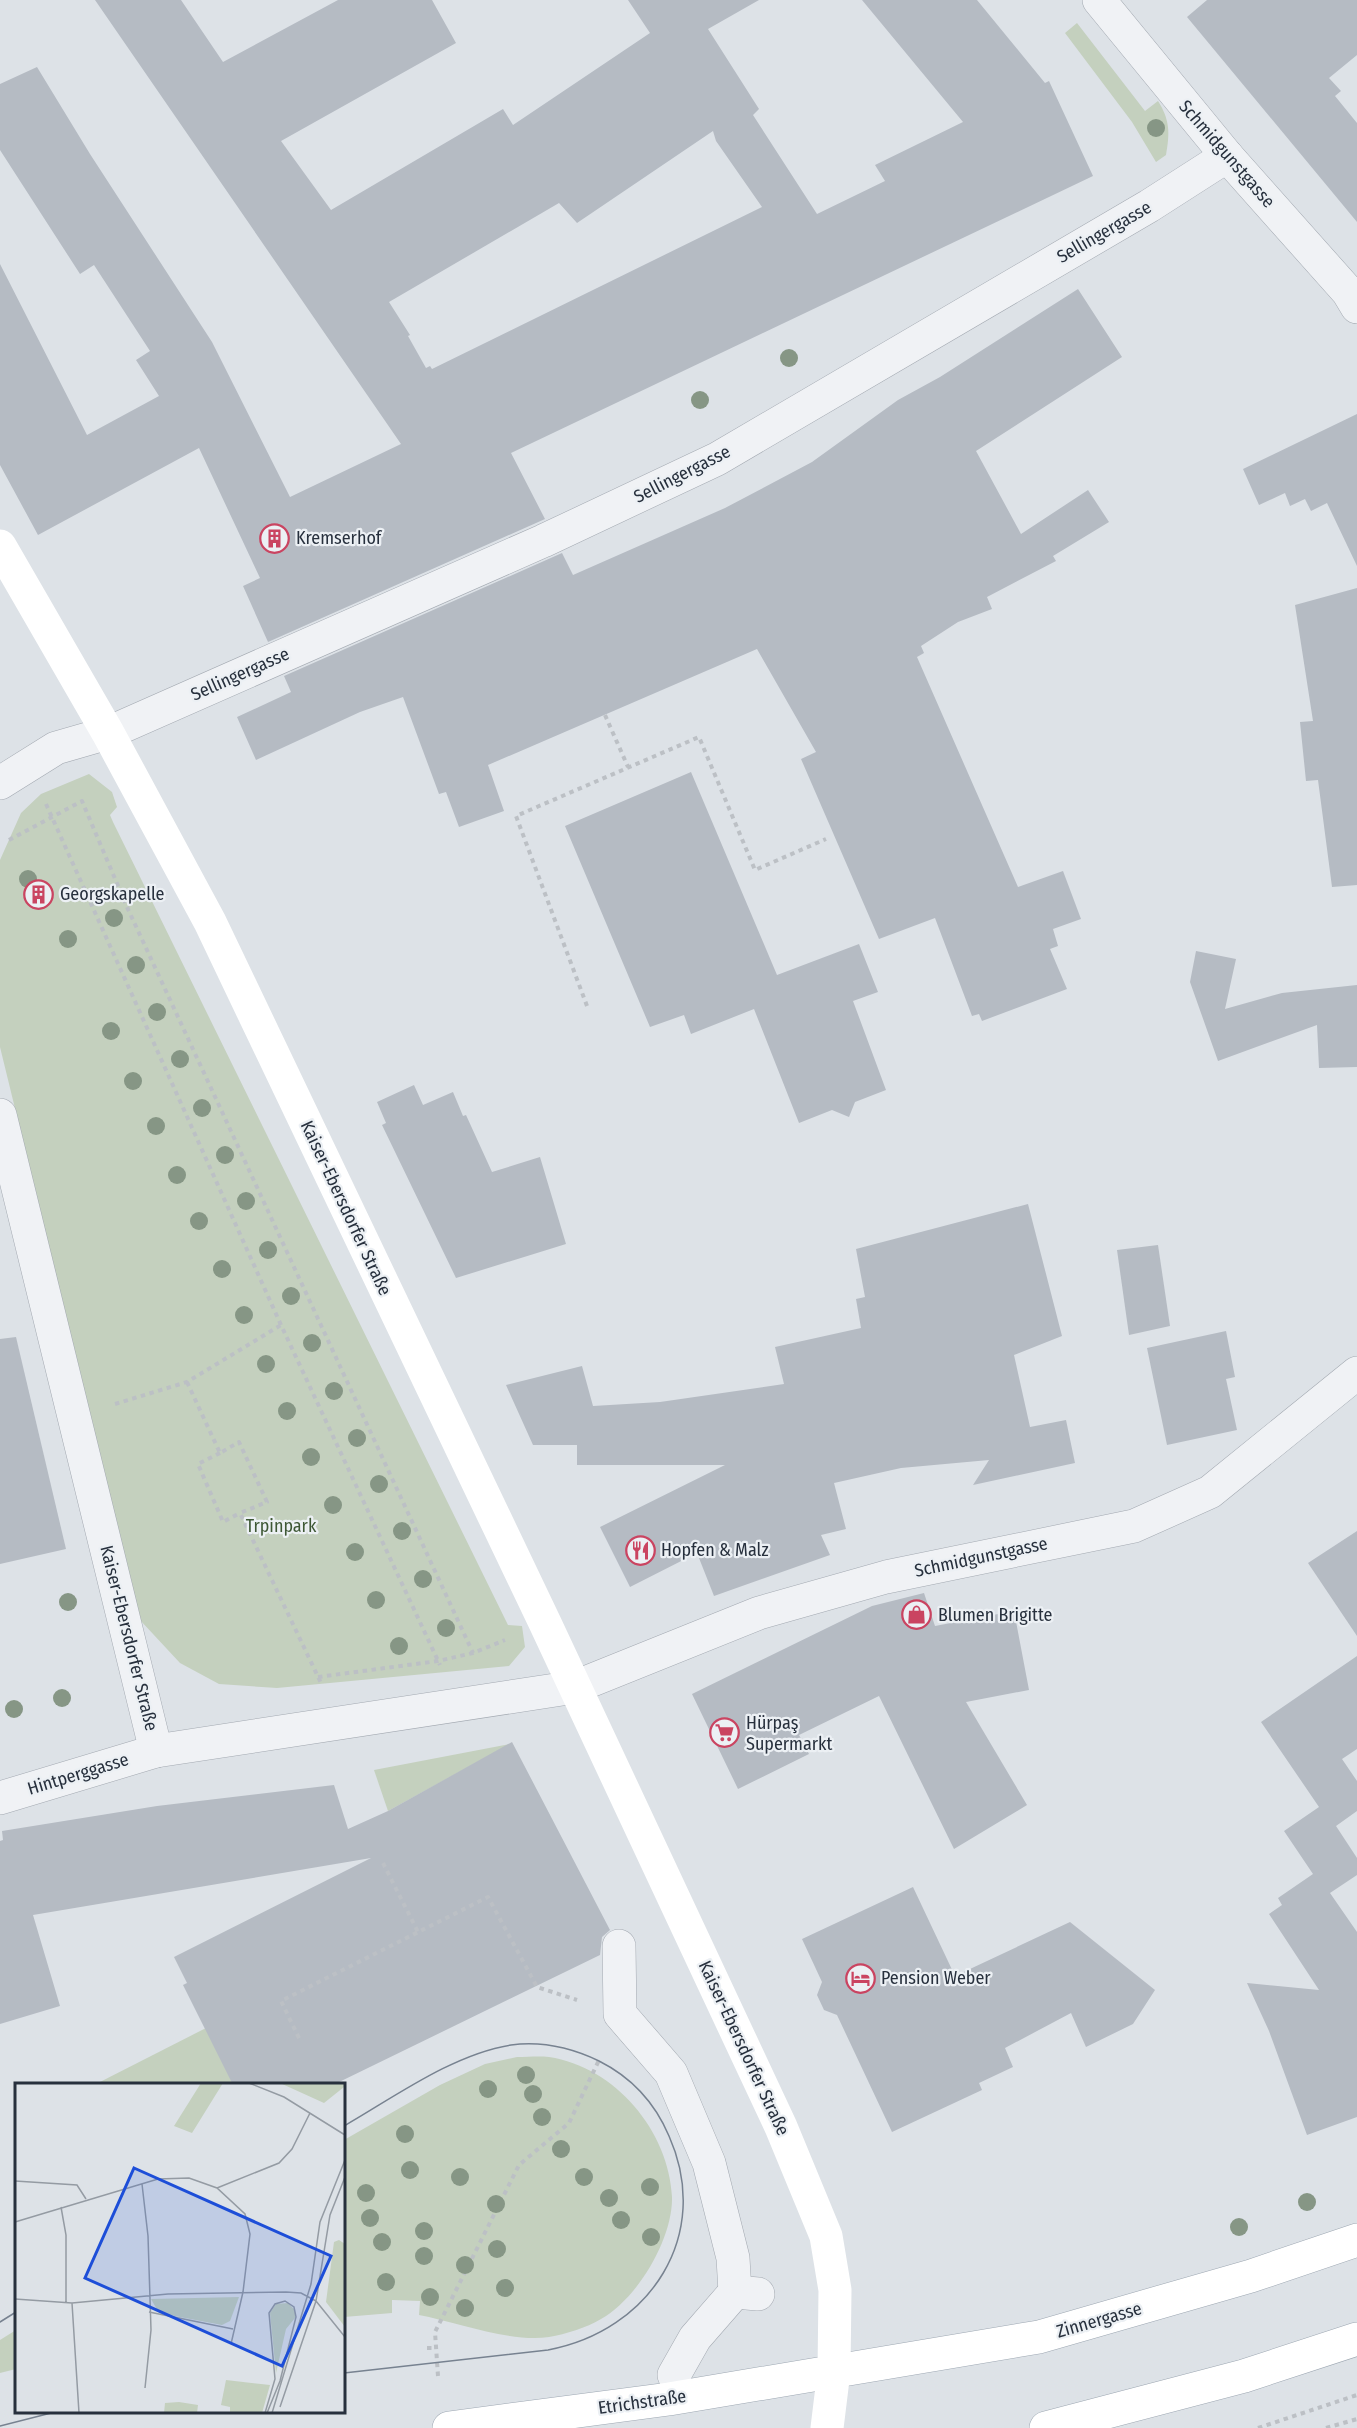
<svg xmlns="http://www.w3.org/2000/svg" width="1357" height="2428" viewBox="0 0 1357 2428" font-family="'Fira Sans Condensed',sans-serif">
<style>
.green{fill:#c4d0be}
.building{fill:#b5bbc3;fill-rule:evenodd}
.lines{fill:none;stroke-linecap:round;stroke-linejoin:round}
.street-casing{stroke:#a3a9b1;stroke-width:34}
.primary-casing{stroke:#9da7b2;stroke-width:34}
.path{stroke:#bcc0c5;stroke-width:4;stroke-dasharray:4.5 4.5;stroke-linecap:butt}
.street{stroke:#f0f2f5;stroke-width:33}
.secondary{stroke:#fff;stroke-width:33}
.primary{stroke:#fff;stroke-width:33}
.tram{stroke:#778290;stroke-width:1.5}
.tree{fill:#869685}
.labels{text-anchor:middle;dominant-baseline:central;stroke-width:4.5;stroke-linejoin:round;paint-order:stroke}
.street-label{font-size:18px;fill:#27303d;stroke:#ecf0f4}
.poi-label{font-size:18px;fill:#27303d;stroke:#ecf0f4;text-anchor:start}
.park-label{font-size:18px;fill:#3e5835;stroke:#ecf0f4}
.inset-road{fill:none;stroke:#949ba3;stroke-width:1.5}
.view{fill:#1d4ed8;fill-opacity:0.15;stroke:#1d4ed8;stroke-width:3}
.inset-edge{fill:none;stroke:#27303d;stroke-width:3}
</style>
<rect width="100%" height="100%" fill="#dde2e7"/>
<!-- green -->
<g class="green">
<path d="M1077 23 1145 111 1158 101C1170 120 1170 133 1166 155L1156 162 1132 122 1065 33Z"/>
<polygon points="89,774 112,792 117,807 110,815 113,822 508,1625 522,1626 525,1647 509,1666 277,1688 219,1684 180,1663 140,1620 0,1047 0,860 21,813 41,794"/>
<polygon points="510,1744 388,1811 374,1770"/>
<polygon points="206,2028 233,2084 96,2084"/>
<path d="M517 2057C527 2057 539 2056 549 2057 615 2067 669 2131 672 2197 673 2239 637 2299 601 2319 586 2328 566 2334 549 2337 512 2343 456 2322 419 2315L420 2301 392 2300V2313L344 2317V2140L440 2085 485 2064Z"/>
<polygon points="16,2330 16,2369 0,2373 0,2340"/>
</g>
<!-- building -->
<g class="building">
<path d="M95 0H181L223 62 338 0H432L456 43 281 141 331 210 503 109 513 125 650 33 628 0H759L708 29 759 109 753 115 817 214 885 181 875 165 963 122 862 0H977L1045 83 1049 81 1093 176 511 453 545 519 268 642 243 586 260 578 199 448 38 535 0 465V264L87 435 159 396 136 360 150 351 94 265 80 274 0 150V84L37 67 90 154 212 342 290 497 401 444ZM713 131 716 141 762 207 432 369 430 366 426 368 408 336 410 335 389 302 559 203 577 223Z"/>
<polygon points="1207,0 1357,0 1357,55 1329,78 1341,91 1335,96 1357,123 1357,222 1187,17"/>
<polygon points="1078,289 1122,357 976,451 1021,534 1088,490 1109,522 1053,556 1056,561 987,597 992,609 958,622 921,646 924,653 917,657 1018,887 1063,871 1081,919 1053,929 1058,946 1050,949 1067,989 982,1021 979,1014 972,1016 935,918 879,939 801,759 816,752 757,649 488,765 504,811 459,827 446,792 439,794 403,697 360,712 256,760 237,717 291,692 284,676 562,553 573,575 725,508 812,462 898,400 940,377"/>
<polygon points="1357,414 1357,566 1327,503 1311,511 1305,499 1290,506 1285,493 1259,505 1243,469"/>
<polygon points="1357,588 1357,885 1332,887 1318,780 1306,781 1300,722 1313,721 1295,605"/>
<polygon points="691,772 777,975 859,944 878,992 853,1001 886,1090 855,1102 849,1117 832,1110 799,1123 754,1009 691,1034 684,1015 650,1027 565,826"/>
<polygon points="1196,951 1236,959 1225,1009 1282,993 1357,985 1357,1067 1319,1068 1317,1025 1218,1061 1190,982"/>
<polygon points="414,1085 423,1105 453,1092 463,1116 466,1115 492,1172 540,1157 566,1244 456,1278 382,1125 386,1123 377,1102"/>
<polygon points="1028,1204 1062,1336 1014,1355 1030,1427 1066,1420 1075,1463 973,1485 989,1460 901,1468 834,1483 846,1529 821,1535 830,1555 714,1596 697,1553 630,1587 600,1527 725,1465 577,1465 577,1445 533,1445 506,1385 582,1366 593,1406 660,1402 784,1384 775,1347 861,1328 856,1299 865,1297 856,1249"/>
<polygon points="1158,1245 1170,1326 1129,1335 1117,1250"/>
<polygon points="1226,1331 1235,1377 1226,1379 1237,1430 1167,1445 1147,1348"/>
<polygon points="16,1337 66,1549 0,1564 0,1339"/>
<polygon points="1357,1531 1357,1636 1308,1563"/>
<polygon points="924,1593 935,1626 1014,1611 1029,1690 966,1702 1027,1805 954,1849 879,1696 799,1735 809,1754 738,1789 692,1694 872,1606"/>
<polygon points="1357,1656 1357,1749 1342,1759 1357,1781 1357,1811 1336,1826 1357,1858 1357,1875 1330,1893 1357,1932 1357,2117 1307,2135 1269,2031 1247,1983 1319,1990 1269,1914 1282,1905 1278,1898 1313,1874 1284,1831 1319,1807 1261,1722"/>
<polygon points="512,1742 610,1930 602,1937 600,1955 333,2085 233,2085 183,1985 187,1983 174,1957 371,1858 33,1915 60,2006 0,2024 0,1841 3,1840 2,1831 157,1806 334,1785 348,1829 388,1811"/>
<polygon points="913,1887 955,1976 1070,1922 1155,1990 1133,2024 1086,2047 1071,2013 1005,2048 1013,2067 979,2083 982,2090 892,2132 837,2015 824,2010 817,1995 822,1982 802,1939"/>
</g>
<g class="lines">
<defs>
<g id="street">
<polyline points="1099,0 1227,156 1348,292 1357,307"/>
<polyline points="0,783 56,748 108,733 543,541 717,459 1149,206 1227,156"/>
<polyline points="0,1115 156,1751"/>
<polyline points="0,1798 156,1751 575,1687 759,1613 886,1577 1134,1526 1210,1492 1357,1373"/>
<polyline points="619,1946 620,2014 671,2073 709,2163 733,2258 735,2292"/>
<polyline points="674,2375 695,2338 735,2292 758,2294"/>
</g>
<g id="primary">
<polyline points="449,2428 669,2399 1039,2337 1251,2276 1357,2240"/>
<polyline points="1046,2428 1244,2376 1357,2339"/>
</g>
</defs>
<!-- street casing -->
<use href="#street" class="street-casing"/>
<!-- primary casing -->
<use href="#primary" class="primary-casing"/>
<!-- path -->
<g class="path">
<polyline points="605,715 628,767"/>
<polyline points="46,804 281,1325 440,1665"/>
<polyline points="9,840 82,801 127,907 473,1653"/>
<polyline points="587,1006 516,816 699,737 755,870 826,839"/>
<polyline points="187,1382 220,1453 239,1442 267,1502 240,1513 321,1683"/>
<polyline points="115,1404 187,1382 281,1325"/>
<polyline points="220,1453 198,1464 223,1522 240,1513"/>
<polyline points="318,1677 438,1661 473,1653 505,1640"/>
<polyline points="383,1863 418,1932"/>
<polyline points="299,2038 281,2001 488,1897 537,1987 577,2000"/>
<polyline points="427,2348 436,2348"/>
<polyline points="438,2376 435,2332 519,2165 569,2123 600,2058"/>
<polyline points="1258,2428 1357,2395"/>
<polyline points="1326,2428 1357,2419"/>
</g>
<!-- street -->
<use href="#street" class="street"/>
<!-- secondary -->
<polyline class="secondary" points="0,546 108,733 210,922 545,1623 781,2127 826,2236 835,2290 834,2371 827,2428"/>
<!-- primary -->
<use href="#primary" class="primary"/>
<!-- tram -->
<g class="tram">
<path d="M344 2126C393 2098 453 2054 511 2045 541 2041 572 2048 599 2061 631 2077 655 2103 669 2136 713 2235 650 2331 548 2350L344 2373"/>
<polyline points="0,2322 16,2312"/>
<polyline points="0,2426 55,2412"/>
</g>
</g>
<!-- trees -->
<g class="tree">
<circle cx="1156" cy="128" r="9"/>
<circle cx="789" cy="358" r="9"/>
<circle cx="700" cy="400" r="9"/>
<circle cx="28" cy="879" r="9"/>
<circle cx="114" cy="918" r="9"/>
<circle cx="68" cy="939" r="9"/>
<circle cx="136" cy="965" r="9"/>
<circle cx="157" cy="1012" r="9"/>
<circle cx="111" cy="1031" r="9"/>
<circle cx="180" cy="1059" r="9"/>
<circle cx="133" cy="1081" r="9"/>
<circle cx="202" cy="1108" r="9"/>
<circle cx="156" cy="1126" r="9"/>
<circle cx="225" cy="1155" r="9"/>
<circle cx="177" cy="1175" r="9"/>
<circle cx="246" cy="1201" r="9"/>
<circle cx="199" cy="1221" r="9"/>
<circle cx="268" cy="1250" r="9"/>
<circle cx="222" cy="1269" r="9"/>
<circle cx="291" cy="1296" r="9"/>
<circle cx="244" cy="1315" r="9"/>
<circle cx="312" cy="1343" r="9"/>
<circle cx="266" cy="1364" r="9"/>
<circle cx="334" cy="1391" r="9"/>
<circle cx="287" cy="1411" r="9"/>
<circle cx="357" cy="1438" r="9"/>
<circle cx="311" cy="1457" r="9"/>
<circle cx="379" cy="1484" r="9"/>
<circle cx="333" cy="1505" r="9"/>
<circle cx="402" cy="1531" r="9"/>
<circle cx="355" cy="1552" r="9"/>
<circle cx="423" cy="1579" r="9"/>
<circle cx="376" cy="1600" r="9"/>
<circle cx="68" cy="1602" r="9"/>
<circle cx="446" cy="1628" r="9"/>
<circle cx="399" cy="1646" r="9"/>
<circle cx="62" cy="1698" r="9"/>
<circle cx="14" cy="1709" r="9"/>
<circle cx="526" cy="2075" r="9"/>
<circle cx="488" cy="2089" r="9"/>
<circle cx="533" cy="2094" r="9"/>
<circle cx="542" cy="2117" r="9"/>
<circle cx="405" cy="2134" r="9"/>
<circle cx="561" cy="2149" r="9"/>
<circle cx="410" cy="2170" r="9"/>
<circle cx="460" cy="2177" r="9"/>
<circle cx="584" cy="2177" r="9"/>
<circle cx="650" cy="2187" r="9"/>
<circle cx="366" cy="2193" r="9"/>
<circle cx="609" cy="2198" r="9"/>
<circle cx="1307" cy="2202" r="9"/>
<circle cx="496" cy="2204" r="9"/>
<circle cx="370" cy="2218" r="9"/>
<circle cx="621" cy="2220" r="9"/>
<circle cx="1239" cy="2227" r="9"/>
<circle cx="424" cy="2231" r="9"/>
<circle cx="651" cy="2237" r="9"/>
<circle cx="382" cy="2242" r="9"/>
<circle cx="497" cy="2249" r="9"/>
<circle cx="424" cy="2256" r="9"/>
<circle cx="465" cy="2265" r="9"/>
<circle cx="386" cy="2282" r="9"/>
<circle cx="505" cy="2288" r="9"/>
<circle cx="430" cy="2297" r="9"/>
<circle cx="465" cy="2308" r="9"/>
</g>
<!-- icons -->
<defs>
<symbol id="building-ring" viewBox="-11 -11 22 22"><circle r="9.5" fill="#ecf0f4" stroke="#ca4461" stroke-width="1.5"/><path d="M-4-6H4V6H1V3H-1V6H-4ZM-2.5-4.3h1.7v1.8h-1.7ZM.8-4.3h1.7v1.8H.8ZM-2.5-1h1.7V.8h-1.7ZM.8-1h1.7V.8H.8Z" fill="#ca4461"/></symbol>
<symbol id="restaurant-ring" viewBox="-11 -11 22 22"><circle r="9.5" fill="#ecf0f4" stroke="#ca4461" stroke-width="1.5"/><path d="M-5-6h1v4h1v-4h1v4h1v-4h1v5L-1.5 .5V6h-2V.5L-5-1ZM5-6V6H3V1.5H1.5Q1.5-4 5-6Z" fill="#ca4461"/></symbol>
<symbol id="shop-ring" viewBox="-11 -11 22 22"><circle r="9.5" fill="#ecf0f4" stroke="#ca4461" stroke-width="1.5"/><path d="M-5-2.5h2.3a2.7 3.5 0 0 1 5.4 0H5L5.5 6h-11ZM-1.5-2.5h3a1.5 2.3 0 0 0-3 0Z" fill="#ca4461"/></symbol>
<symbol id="supermarket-ring" viewBox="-11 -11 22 22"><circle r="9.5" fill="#ecf0f4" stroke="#ca4461" stroke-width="1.5"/><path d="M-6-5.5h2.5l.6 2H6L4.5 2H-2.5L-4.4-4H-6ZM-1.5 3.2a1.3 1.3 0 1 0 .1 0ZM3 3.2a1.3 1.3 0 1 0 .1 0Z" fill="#ca4461"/></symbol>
<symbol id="hotel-ring" viewBox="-11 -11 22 22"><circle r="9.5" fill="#ecf0f4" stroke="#ca4461" stroke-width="1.5"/><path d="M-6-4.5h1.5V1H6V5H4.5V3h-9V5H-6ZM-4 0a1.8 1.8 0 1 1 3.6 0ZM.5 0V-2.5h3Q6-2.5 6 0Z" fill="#ca4461"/></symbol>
</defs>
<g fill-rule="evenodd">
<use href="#building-ring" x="258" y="522" width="33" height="33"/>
<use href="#building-ring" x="22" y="878" width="33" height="33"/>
<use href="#restaurant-ring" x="624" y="1534" width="33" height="33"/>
<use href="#shop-ring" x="900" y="1598" width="33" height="33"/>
<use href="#supermarket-ring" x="708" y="1716" width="33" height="33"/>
<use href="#hotel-ring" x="844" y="1962" width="33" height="33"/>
</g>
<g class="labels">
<!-- street labels -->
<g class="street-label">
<text transform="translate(1227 154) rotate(49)">Schmidgunstgasse</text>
<text transform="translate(1104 232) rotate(-30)">Sellingergasse</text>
<text transform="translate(682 474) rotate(-27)">Sellingergasse</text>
<text transform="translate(240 674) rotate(-24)">Sellingergasse</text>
<text transform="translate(346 1208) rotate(65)">Kaiser-Ebersdorfer Straße</text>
<text transform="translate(981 1557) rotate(-12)">Schmidgunstgasse</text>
<text transform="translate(129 1638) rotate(76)">Kaiser-Ebersdorfer Straße</text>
<text transform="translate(78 1774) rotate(-17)">Hintperggasse</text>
<text transform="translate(744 2048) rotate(65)">Kaiser-Ebersdorfer Straße</text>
<text transform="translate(1099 2320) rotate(-16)">Zinnergasse</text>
<text transform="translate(642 2402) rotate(-8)">Etrichstraße</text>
</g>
<!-- poi labels -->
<g class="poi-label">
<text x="296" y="538">Kremserhof</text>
<text x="60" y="894">Georgskapelle</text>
<text x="661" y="1550">Hopfen &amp; Malz</text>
<text x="938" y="1615">Blumen Brigitte</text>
<text x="746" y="1723">Hürpaş<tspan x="746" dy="21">Supermarkt</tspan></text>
<text x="881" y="1978">Pension Weber</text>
</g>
<!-- park labels -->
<g class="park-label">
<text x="281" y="1526">Trpinpark</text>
</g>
</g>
<!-- overview -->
<g transform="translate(15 2083)">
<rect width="330" height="330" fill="#dde2e7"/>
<path d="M186 0H208L177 50 159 43ZM265 0H330V9L329 4 309 20ZM324 157 330 161V244L311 219 319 159ZM224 214 215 238 207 242 144 230 136 216ZM273 220 280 227V235L271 246 261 290 255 230 261 221ZM211 297 255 302 247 330H215V324L206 322ZM164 319 183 322 182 330H149L150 320Z" fill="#c4d0be"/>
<path class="inset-road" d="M234 0 269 14 330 52M0 98 62 102 71 116M127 101 133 153 136 247 130 305M202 105 264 80 277 66 295 30M46 124 51 152V219M0 139 143 96 174 95 202 105 230 131 235 151 228 209 216 261M0 216 57 220 153 211 271 209 286 210 301 218M301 218 330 254M57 220 64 330M134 229 218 246M265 324 301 218 315 132 330 94M250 330 260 296 254 230 260 221 270 218 279 224 281 234 265 298 252 330M257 330 296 201 305 139 330 77"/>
<path class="view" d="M119 85 316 173 267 283 70 195Z"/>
<rect width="330" height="330" class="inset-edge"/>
</g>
</svg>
